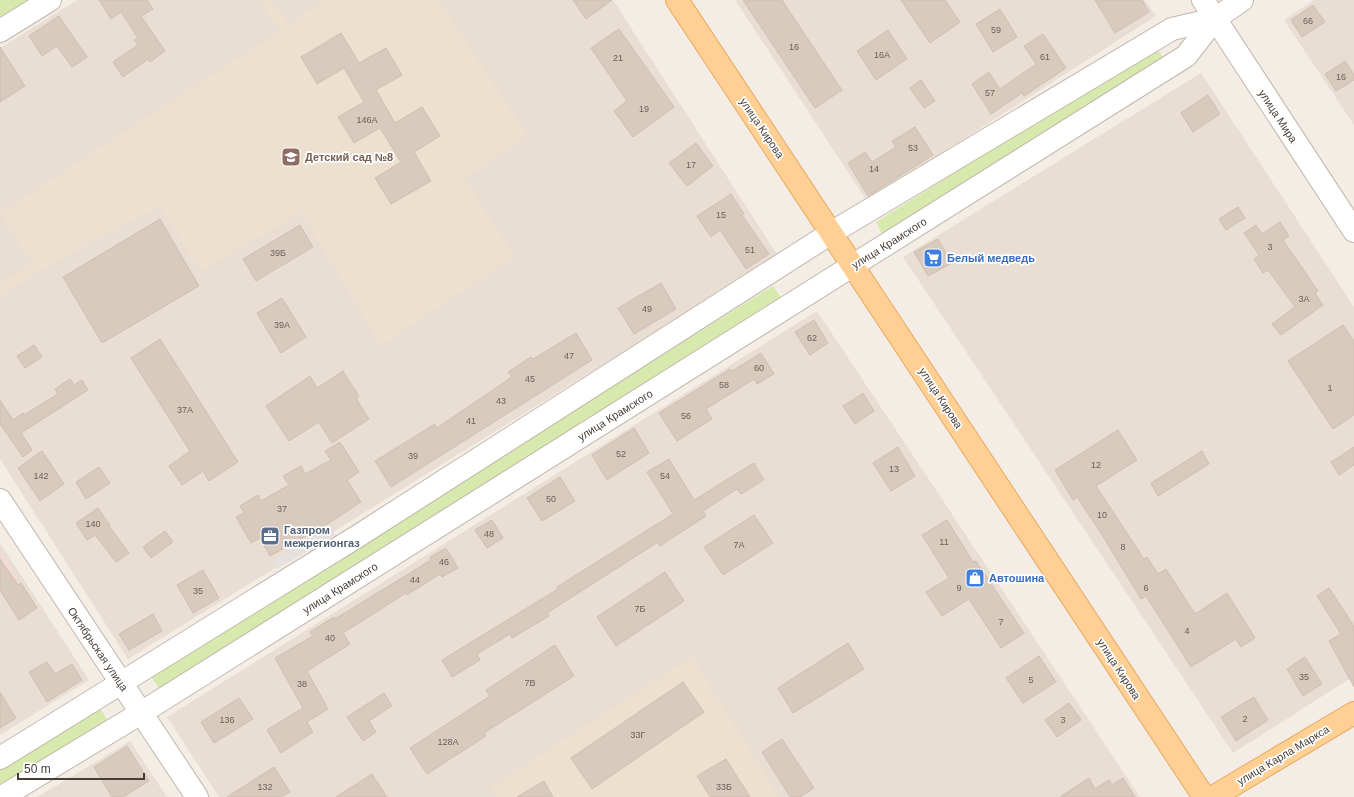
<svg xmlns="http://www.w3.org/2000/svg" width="1354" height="797" viewBox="0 0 1354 797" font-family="Arial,sans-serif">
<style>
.residential{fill:#e8ded4}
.education{fill:#ede0cf}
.medical{fill:#f5d9d9}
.green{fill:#d8e9ad}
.parking{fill:#e4e1de}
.building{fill:#d9cabe;stroke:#d1beae}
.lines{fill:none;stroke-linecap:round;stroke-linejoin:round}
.minor-casing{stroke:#c2b6ab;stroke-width:24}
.major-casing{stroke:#e8a95f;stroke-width:24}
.minor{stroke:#fff;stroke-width:22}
.major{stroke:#ffcf93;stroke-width:22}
.labels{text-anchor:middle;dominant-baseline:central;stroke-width:3.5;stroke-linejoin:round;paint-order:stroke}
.number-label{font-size:9px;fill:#6b6057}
.street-label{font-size:11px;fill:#463d35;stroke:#fff}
.education-label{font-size:11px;font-weight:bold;fill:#785e54;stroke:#fff;text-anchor:start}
.shop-label{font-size:11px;font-weight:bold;fill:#366cbe;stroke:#fff;text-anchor:start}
.service-label{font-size:11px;font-weight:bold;fill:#4e5e75;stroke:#fff;text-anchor:start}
</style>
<rect width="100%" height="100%" fill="#f4ede6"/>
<!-- residential -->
<g class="residential">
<polygon points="77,0 613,0 778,256 128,659 0,459 0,48"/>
<polygon points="735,0 1145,0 1156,16 867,201"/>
<polygon points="1314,0 1354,0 1354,125 1284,20"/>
<polygon points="1201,73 1354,307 1354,676 1233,753 903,257"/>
<polygon points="817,311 1140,797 219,797 167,717"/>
<polygon points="0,543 89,680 0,735"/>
<polygon points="130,741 167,797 38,797"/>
</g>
<!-- education -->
<g class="education">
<polygon points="260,0 271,0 288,26 325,0 438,0 528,136 464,179 515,257 381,345 302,213 200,271 160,206 42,269 0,297 0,284 32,263 0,213 280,31"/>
<polygon points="692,657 779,797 498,797 491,787"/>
</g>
<!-- medical -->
<polygon class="medical" points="0,551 17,578 0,589"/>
<!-- green -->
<g class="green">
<polygon points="0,0 35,0 0,22"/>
<polygon points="1156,47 1164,59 883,235 876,222"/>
<polygon points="773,286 784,302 161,691 150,675"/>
<polygon points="99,707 109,722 0,790 0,769"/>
</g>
<!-- parking -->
<polygon class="parking" points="331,527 336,535 277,569 272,561"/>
<!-- building -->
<g class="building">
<polygon points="99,0 147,0 153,9 141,16 165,51 150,62 148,59 123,77 113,62 138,45 134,40 138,38 121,12 111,19"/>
<polygon points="573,0 612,0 586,19"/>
<polygon points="743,0 782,0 842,90 815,108"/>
<polygon points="901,0 945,0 960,22 930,43"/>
<polygon points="1095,0 1142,0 1149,12 1115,33"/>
<polygon points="1313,5 1325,22 1302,37 1291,20"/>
<polygon points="1000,9 1017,37 993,52 976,24"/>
<polygon points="59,16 87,57 72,67 57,46 42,56 29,36"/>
<polygon points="619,29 674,107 633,137 614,111 627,101 591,48"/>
<polygon points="888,30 907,59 876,80 857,51"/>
<polygon points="341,33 359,63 386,48 402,75 376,90 395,123 422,107 440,136 414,152 431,181 391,204 375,178 401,162 380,128 354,143 338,117 364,102 344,68 317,84 301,57"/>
<polygon points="1043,34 1066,68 1024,96 1022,93 991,114 972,84 989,72 1000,89 1036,64 1024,46"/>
<polygon points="0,47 25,86 0,102"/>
<polygon points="1345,61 1354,74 1354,80 1336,91 1325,74"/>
<polygon points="921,80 935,101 924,108 910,88"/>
<polygon points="1208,95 1220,114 1193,132 1181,113"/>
<polygon points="915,127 933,155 868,196 848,163 865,152 872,162 896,147 892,141"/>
<polygon points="696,143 713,166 687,186 669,163"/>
<polygon points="731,194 744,214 742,215 769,254 746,269 720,230 711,237 697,216"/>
<polygon points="1238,207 1245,218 1226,230 1219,219"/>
<polygon points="160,219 199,286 102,343 63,277"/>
<polygon points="1280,222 1289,236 1283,240 1318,291 1315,293 1323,305 1281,335 1272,324 1295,307 1268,270 1263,273 1254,259 1259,255 1244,233 1256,225 1262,234"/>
<polygon points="300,225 313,247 256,281 243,259"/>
<polygon points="938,239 952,263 928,276 914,252"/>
<polygon points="661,283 676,309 634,334 618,308"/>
<polygon points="282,298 306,337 281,353 257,313"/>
<polygon points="814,320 828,343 810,355 795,332"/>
<polygon points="1343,325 1354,341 1354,415 1333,429 1288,361"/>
<polygon points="576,333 592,360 391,487 375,461 435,424 437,428 512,377 508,372 531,357 533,359"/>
<polygon points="160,339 238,462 209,481 203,471 182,485 169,466 190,451 131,358"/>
<polygon points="34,345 42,357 25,368 17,356"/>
<polygon points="761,353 774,374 757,384 754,379 706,409 712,419 677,441 659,413 730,369 732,371"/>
<polygon points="343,371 359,396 356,398 369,419 332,443 319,422 289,441 266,406 310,376 317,388"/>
<polygon points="70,379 74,385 82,380 88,390 21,433 32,450 23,457 0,424 0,400 13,420 23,413 24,415 58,394 55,389"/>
<polygon points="863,393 874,411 855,424 843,406"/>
<polygon points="634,428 649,453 607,480 592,455"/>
<polygon points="1118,430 1137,460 1096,486 1144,559 1147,557 1158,574 1166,569 1195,614 1227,593 1255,638 1241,647 1236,639 1191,667 1146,596 1141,599 1101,533 1077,497 1073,500 1055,470"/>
<polygon points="340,442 359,472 347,480 361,502 329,523 270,556 260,538 251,543 236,517 244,513 240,506 258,495 261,501 289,485 283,476 301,466 305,474 331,460 325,451"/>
<polygon points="898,447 915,476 891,491 873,463"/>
<polygon points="1354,447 1354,465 1339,475 1331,462"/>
<polygon points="42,451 64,484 40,501 18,468"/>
<polygon points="1202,451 1209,464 1158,496 1151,483"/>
<polygon points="669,459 694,500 754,463 764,480 741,494 737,489 703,511 706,516 660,546 658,542 547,613 549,616 512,638 510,634 477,654 480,660 452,677 442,660 558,589 557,587 673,514 647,472"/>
<polygon points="99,467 110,483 86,499 76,482"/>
<polygon points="560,477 575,501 542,521 527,498"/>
<polygon points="98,508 110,525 109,526 129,553 116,562 95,535 87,540 76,523"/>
<polygon points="754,515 773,543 723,575 704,547"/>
<polygon points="492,520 503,538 487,548 475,530"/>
<polygon points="947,520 973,562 976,561 1024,633 1001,648 969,599 942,616 926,592 949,578 922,535"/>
<polygon points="165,531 173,542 151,558 143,547"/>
<polygon points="446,548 458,568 442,577 440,574 407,595 406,593 343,633 350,644 307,671 328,709 307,722 313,732 281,753 267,730 303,708 275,658 313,636 310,632 334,617 335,619 431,560 430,557"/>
<polygon points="0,559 18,585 21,583 37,608 19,620 0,590"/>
<polygon points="203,570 219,598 193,613 177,585"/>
<polygon points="665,572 684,601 616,646 597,617"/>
<polygon points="1329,588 1354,626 1354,687 1329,641 1341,634 1317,596"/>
<polygon points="153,614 162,631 129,650 119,634"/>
<polygon points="848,643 864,669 793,713 778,688"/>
<polygon points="555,645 574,676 484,733 486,736 427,774 410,748 490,696 486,690"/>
<polygon points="1039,656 1056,682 1023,703 1006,678"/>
<polygon points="1305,657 1322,684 1303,696 1287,669"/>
<polygon points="47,662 55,674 72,664 82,680 47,702 29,672"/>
<polygon points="683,682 704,712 592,789 571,758"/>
<polygon points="0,692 16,718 0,728"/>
<polygon points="384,693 392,706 369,721 376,732 363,741 347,717"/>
<polygon points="1254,697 1268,720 1236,741 1221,717"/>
<polygon points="239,698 253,719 214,743 201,722"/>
<polygon points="1069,703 1081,720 1057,737 1045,720"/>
<polygon points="782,739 814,788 800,797 790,797 762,752"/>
<polygon points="127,746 149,781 123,797 112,797 94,767"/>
<polygon points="726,759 750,797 710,797 697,776"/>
<polygon points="274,767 290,792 281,797 227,797"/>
<polygon points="372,774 387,797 336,797"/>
<polygon points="1089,778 1095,789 1109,780 1112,785 1123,778 1135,797 1060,797"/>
<polygon points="544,781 553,797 517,797"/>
</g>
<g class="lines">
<defs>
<g id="minor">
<polyline points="1203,0 1354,231"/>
<polyline points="0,31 50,0"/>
<polyline points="0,500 197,797"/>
<polyline points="0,758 358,536 831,233 1172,29 1215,19"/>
<polyline points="2,797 141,713 1186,56 1215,19 1242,0"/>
</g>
<g id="major">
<polyline points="677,0 1204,797"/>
<polyline points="1213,797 1354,713"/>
</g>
</defs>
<!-- minor casing -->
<use href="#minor" class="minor-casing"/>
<!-- major casing -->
<use href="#major" class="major-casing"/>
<!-- minor -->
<use href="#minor" class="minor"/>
<!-- major -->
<use href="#major" class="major"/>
</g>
<!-- icons -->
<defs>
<symbol id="school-square" viewBox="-11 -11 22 22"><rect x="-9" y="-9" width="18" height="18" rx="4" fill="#8d6e63" stroke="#fff"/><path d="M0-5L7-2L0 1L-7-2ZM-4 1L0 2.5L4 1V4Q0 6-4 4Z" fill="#fff"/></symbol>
<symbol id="supermarket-square" viewBox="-11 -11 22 22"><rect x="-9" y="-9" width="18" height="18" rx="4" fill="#3f7fe0" stroke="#fff"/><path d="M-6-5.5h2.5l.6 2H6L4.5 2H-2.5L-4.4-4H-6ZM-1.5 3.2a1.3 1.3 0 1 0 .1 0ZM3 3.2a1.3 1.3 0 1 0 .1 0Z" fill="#fff"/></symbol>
<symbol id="office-square" viewBox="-11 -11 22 22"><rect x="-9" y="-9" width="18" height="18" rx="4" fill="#5c6f8a" stroke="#fff"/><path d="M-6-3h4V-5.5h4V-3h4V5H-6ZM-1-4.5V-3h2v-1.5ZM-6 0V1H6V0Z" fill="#fff"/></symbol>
<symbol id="shop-square" viewBox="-11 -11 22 22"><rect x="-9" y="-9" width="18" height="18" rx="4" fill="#3f7fe0" stroke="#fff"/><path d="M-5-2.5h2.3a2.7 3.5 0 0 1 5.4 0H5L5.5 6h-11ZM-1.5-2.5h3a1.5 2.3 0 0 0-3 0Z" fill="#fff"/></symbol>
</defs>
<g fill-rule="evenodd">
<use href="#school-square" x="280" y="146" width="22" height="22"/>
<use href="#supermarket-square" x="922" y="247" width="22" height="22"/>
<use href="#office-square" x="259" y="525" width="22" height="22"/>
<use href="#shop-square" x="964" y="567" width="22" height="22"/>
</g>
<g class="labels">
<!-- number labels -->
<g class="number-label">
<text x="1308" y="21">66</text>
<text x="996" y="30">59</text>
<text x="794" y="47">16</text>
<text x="882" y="55">16А</text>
<text x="1045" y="57">61</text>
<text x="618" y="58">21</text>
<text x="1341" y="77">16</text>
<text x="990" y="93">57</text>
<text x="644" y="109">19</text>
<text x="367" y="120">146А</text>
<text x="913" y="148">53</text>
<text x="691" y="165">17</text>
<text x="874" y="169">14</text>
<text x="721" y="215">15</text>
<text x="1270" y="247">3</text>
<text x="750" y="250">51</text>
<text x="278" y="253">39Б</text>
<text x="1304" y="299">3А</text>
<text x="647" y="309">49</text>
<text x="282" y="325">39А</text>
<text x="812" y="338">62</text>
<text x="569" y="356">47</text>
<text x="759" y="368">60</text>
<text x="530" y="379">45</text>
<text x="724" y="385">58</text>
<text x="1330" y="388">1</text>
<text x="501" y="401">43</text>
<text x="185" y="410">37А</text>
<text x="686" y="416">56</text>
<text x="471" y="421">41</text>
<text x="621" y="454">52</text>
<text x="413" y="456">39</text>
<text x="1096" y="465">12</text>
<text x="894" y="469">13</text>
<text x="41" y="476">142</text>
<text x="665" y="476">54</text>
<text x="551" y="499">50</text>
<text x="282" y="509">37</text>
<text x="1102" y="515">10</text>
<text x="93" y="524">140</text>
<text x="489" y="534">48</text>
<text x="944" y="542">11</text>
<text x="739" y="545">7А</text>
<text x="1123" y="547">8</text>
<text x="444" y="562">46</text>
<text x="415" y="580">44</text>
<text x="959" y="588">9</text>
<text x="1146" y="588">6</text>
<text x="198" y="591">35</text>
<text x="640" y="609">7Б</text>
<text x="1001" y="622">7</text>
<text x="1187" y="631">4</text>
<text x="330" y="638">40</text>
<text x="1304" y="677">35</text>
<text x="1031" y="680">5</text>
<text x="530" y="683">7В</text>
<text x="302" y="684">38</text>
<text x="1245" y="719">2</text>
<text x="227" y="720">136</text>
<text x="1063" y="720">3</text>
<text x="638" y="735">33Г</text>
<text x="448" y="742">128А</text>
<text x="265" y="787">132</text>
<text x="724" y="787">33Б</text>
</g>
<!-- street labels -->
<g class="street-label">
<text transform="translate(1278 116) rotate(57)">улица Мира</text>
<text transform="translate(762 128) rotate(56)">улица Кирова</text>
<text transform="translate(889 243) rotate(-32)">улица Крамского</text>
<text transform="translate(941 398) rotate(57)">улица Кирова</text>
<text transform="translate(615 415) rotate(-32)">улица Крамского</text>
<text transform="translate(340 588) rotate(-32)">улица Крамского</text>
<text transform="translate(98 649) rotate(56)">Октябрьская улица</text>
<text transform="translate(1119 669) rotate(57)">улица Кирова</text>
<text transform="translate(1283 755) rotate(-31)">улица Карла Маркса</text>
</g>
<!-- education labels -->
<g class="education-label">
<text x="305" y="157">Детский сад №8</text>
</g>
<!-- shop labels -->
<g class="shop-label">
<text x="947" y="258">Белый медведь</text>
<text x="989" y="578">Автошина</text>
</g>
<!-- service labels -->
<g class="service-label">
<text x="284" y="530">Газпром<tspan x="284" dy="13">межрегионгаз</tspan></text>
</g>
</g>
<!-- scale -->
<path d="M18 773v6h126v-6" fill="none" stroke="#463d35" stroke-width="2"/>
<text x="24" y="773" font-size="12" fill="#463d35" stroke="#ffffff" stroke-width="3" paint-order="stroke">50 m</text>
</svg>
